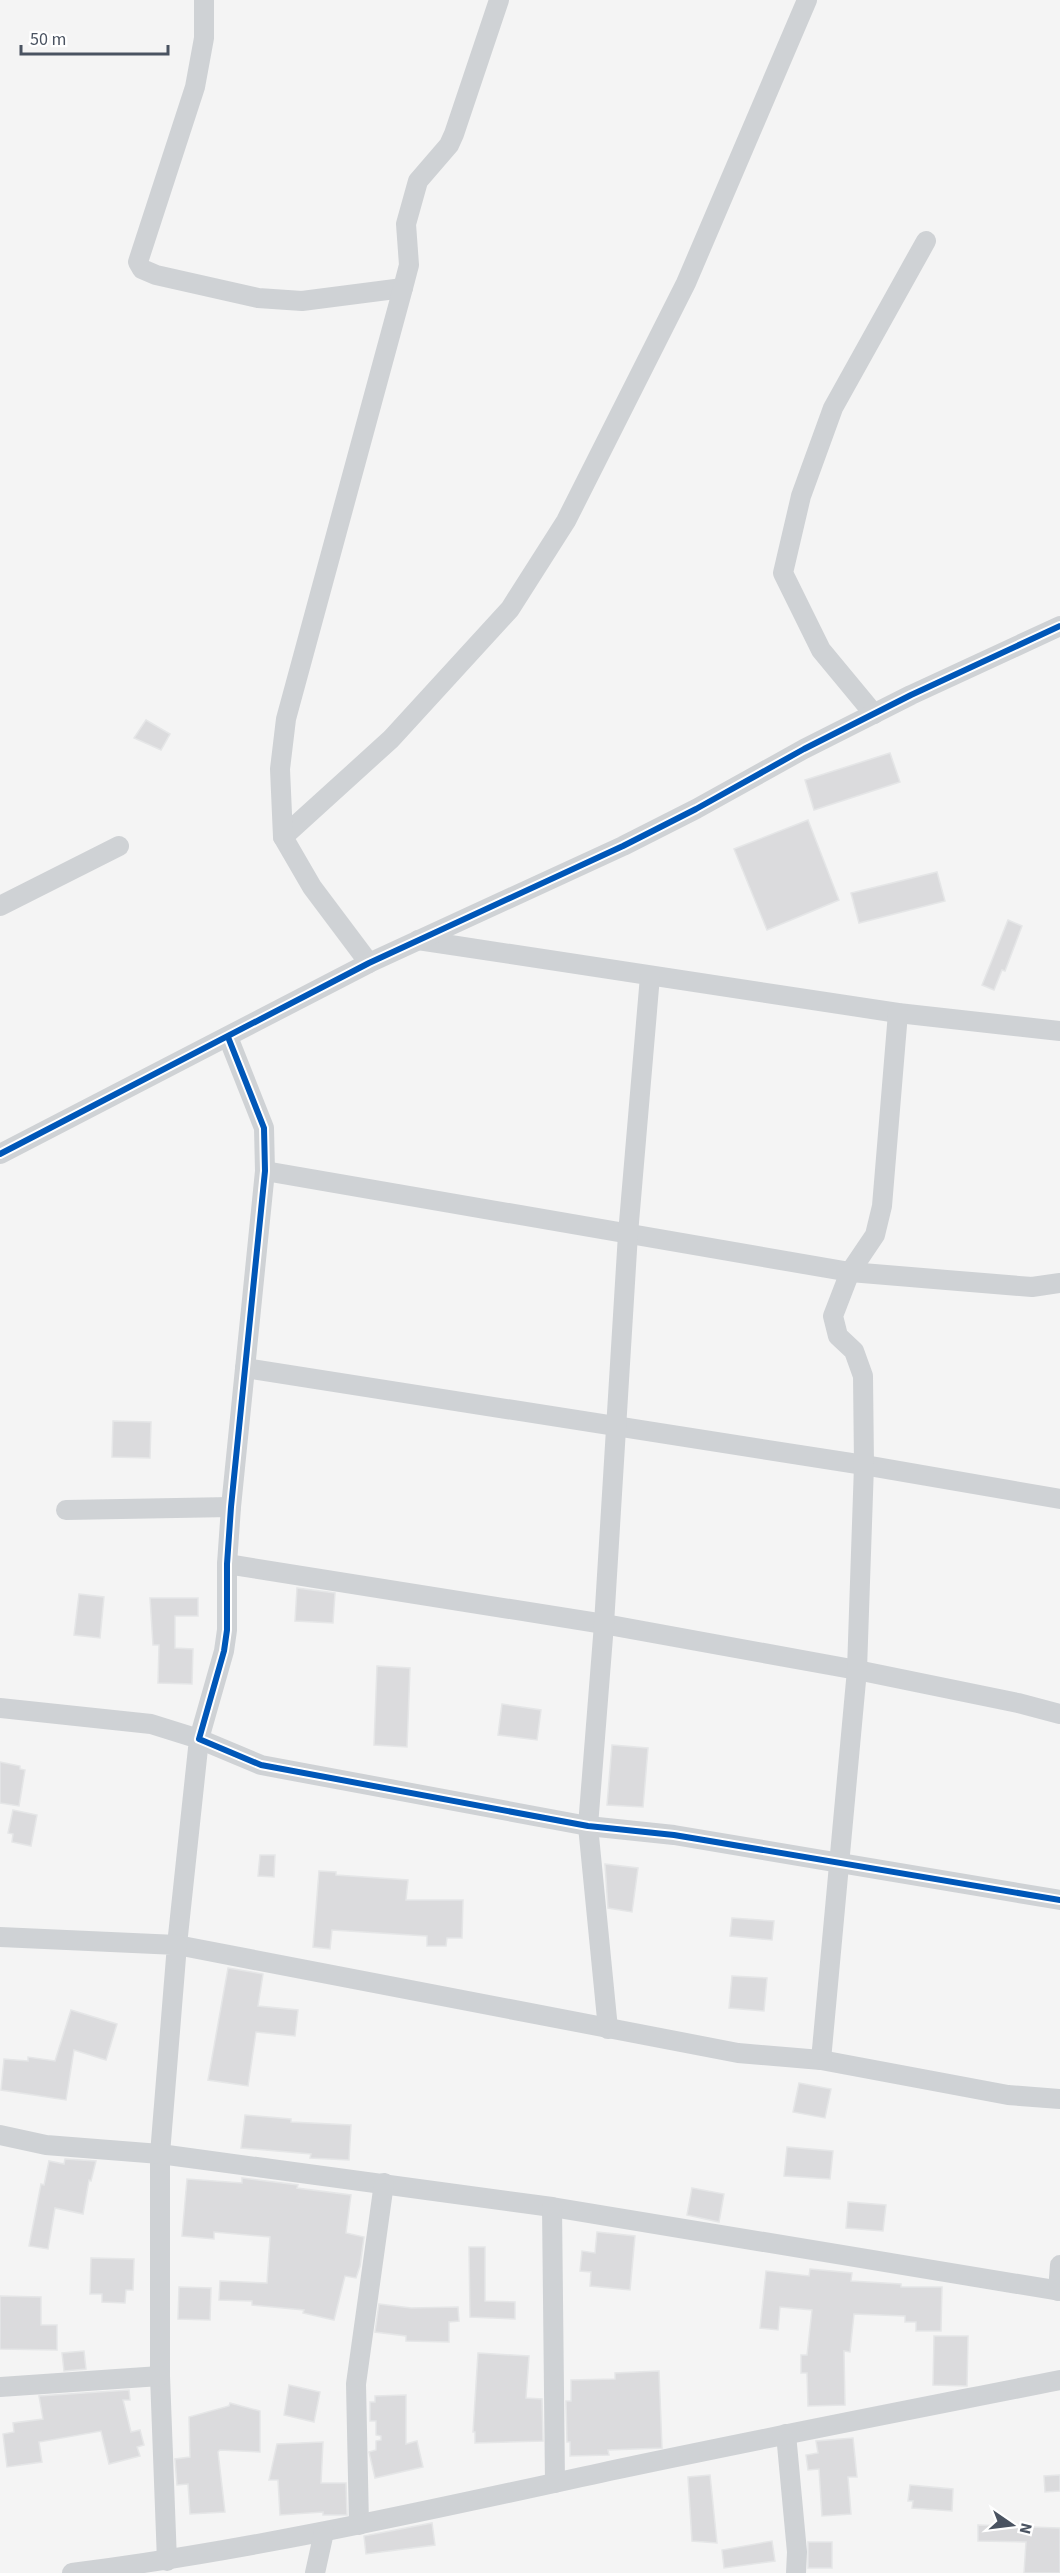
<svg xmlns="http://www.w3.org/2000/svg" width="1060" height="2573" viewBox="0 0 1060 2573" font-family="'Source Sans 3',sans-serif">
<style>
.building{fill:#dbdbdd;stroke:#e5e6e7;stroke-width:1.5}
.lines{fill:none;stroke-linecap:round;stroke-linejoin:round}
.minor{stroke:#cfd2d5;stroke-width:20}
.cycleway-casing{stroke:#fff;stroke-width:10}
.cycleway{stroke:#0057b8;stroke-width:6}
</style>
<rect width="100%" height="100%" fill="#f4f4f4"/>
<!-- building -->
<g class="building">
<polygon points="146,720 170,734 161,750 134,738"/>
<polygon points="890,753 900,782 814,810 805,780"/>
<polygon points="808,820 839,900 767,930 734,849"/>
<polygon points="937,872 945,901 859,923 851,893"/>
<polygon points="1008,920 1022,926 1005,971 1002,970 994,990 982,985"/>
<polygon points="113,1421 151,1422 150,1458 112,1457"/>
<polygon points="297,1588 335,1593 333,1623 295,1621"/>
<polygon points="79,1594 104,1597 100,1638 74,1635"/>
<polygon points="150,1598 198,1598 198,1616 175,1616 175,1648 193,1649 192,1684 158,1683 159,1645 153,1645"/>
<polygon points="377,1666 410,1668 407,1747 374,1745"/>
<polygon points="502,1704 541,1710 537,1740 498,1735"/>
<polygon points="612,1745 648,1748 643,1807 607,1805"/>
<polygon points="0,1762 20,1766 20,1769 25,1770 19,1806 0,1803"/>
<polygon points="13,1810 37,1815 31,1846 12,1842 13,1834 8,1833"/>
<polygon points="260,1855 275,1855 274,1877 258,1876"/>
<polygon points="605,1864 638,1868 632,1912 608,1908"/>
<polygon points="319,1871 336,1872 336,1875 408,1880 406,1900 463,1900 462,1938 447,1938 446,1946 427,1946 427,1936 332,1930 330,1949 313,1947"/>
<polygon points="732,1918 774,1921 772,1940 730,1936"/>
<polygon points="228,1968 263,1974 258,2006 298,2010 295,2036 256,2032 248,2086 208,2080"/>
<polygon points="732,1976 767,1978 764,2011 729,2008"/>
<polygon points="71,2010 117,2024 106,2060 74,2050 66,2100 1,2090 4,2059 28,2061 28,2057 55,2061"/>
<polygon points="799,2083 831,2089 825,2118 793,2112"/>
<polygon points="245,2115 291,2119 291,2122 351,2125 349,2160 310,2158 311,2154 241,2148"/>
<polygon points="787,2147 833,2151 830,2179 784,2176"/>
<polygon points="65,2159 96,2161 91,2181 89,2180 83,2214 55,2208 48,2249 29,2246 41,2184 44,2185 49,2161 64,2164"/>
<polygon points="242,2178 298,2185 297,2188 351,2195 346,2233 364,2237 360,2266 356,2278 345,2276 334,2320 303,2313 304,2310 252,2305 252,2301 219,2300 220,2281 267,2283 270,2237 214,2232 214,2239 182,2236 187,2179 242,2183"/>
<polygon points="692,2188 724,2194 719,2222 687,2215"/>
<polygon points="848,2202 886,2205 883,2231 846,2228"/>
<polygon points="597,2232 635,2236 630,2290 590,2286 591,2272 580,2271 582,2251 595,2253"/>
<polygon points="469,2247 485,2247 485,2301 515,2302 515,2319 470,2317"/>
<polygon points="91,2258 134,2259 133,2290 126,2290 125,2303 102,2302 102,2294 90,2294"/>
<polygon points="810,2269 852,2273 851,2281 901,2284 901,2287 942,2287 941,2331 916,2331 916,2322 905,2322 905,2316 854,2314 850,2352 844,2351 845,2405 808,2406 807,2373 801,2373 801,2355 807,2355 812,2310 780,2307 778,2330 760,2328 766,2271 809,2276"/>
<polygon points="179,2287 211,2288 210,2320 178,2319"/>
<polygon points="0,2296 41,2297 41,2325 57,2325 57,2350 0,2349"/>
<polygon points="379,2304 411,2308 458,2307 459,2321 449,2322 449,2342 406,2341 406,2336 375,2332"/>
<polygon points="934,2336 968,2336 967,2386 933,2385"/>
<polygon points="84,2351 86,2369 64,2371 62,2353"/>
<polygon points="478,2353 529,2356 526,2398 542,2399 543,2441 475,2443 475,2432 473,2432"/>
<polygon points="659,2371 662,2448 608,2450 609,2455 570,2456 570,2442 567,2442 566,2401 571,2401 571,2380 615,2379 615,2373"/>
<polygon points="289,2385 320,2392 314,2422 284,2415"/>
<polygon points="129,2390 130,2400 123,2400 131,2432 140,2430 144,2445 137,2447 140,2456 109,2464 101,2431 39,2442 42,2462 7,2467 3,2434 14,2432 13,2423 43,2419 39,2396"/>
<polygon points="406,2395 406,2444 417,2441 423,2467 375,2478 369,2452 376,2450 376,2441 381,2440 381,2436 376,2435 376,2421 370,2421 370,2402 375,2402 375,2396"/>
<polygon points="230,2403 260,2411 260,2452 220,2450 218,2452 225,2512 190,2514 188,2484 177,2485 175,2459 190,2457 189,2417 229,2406"/>
<polygon points="853,2438 857,2477 848,2477 851,2514 822,2516 819,2469 808,2470 806,2455 818,2453 816,2441"/>
<polygon points="323,2442 321,2483 346,2483 347,2515 323,2515 323,2512 280,2515 278,2480 269,2480 277,2444"/>
<polygon points="710,2475 717,2543 692,2541 688,2477"/>
<polygon points="1060,2475 1060,2491 1045,2492 1044,2476"/>
<polygon points="910,2485 953,2489 952,2511 912,2508 913,2501 908,2501"/>
<polygon points="432,2523 435,2545 366,2554 364,2536"/>
<polygon points="978,2525 1060,2528 1060,2573 1024,2573 1026,2542 978,2541"/>
<polygon points="772,2541 775,2561 724,2568 722,2550"/>
<rect x="808" y="2542" width="24" height="26"/>
</g>
<g class="lines">
<!-- minor -->
<g class="minor">
<polyline points="204,0 204,38 195,87 138,262 142,269 156,275 258,298 302,301 403,288"/>
<polyline points="874,714 821,650 783,573 801,496 833,408 926,241"/>
<polyline points="283,837 391,739 510,609 566,521 686,283 807,0"/>
<polyline points="0,906 119,846"/>
<polyline points="418,940 898,1013 1060,1031"/>
<polyline points="369,963 312,887 283,837 280,769 286,719 403,288 409,265 406,224 418,181 449,145 454,134 499,0"/>
<polyline points="228,1037 264,1128 265,1171 231,1507 227,1564 227,1630 224,1651 199,1739 261,1765 588,1826 674,1835 1060,1900"/>
<polyline points="0,1154 369,963 623,846 696,809 804,749 911,695 1060,626"/>
<polyline points="265,1171 850,1272 1032,1287 1060,1283"/>
<polyline points="245,1368 864,1465 1060,1499"/>
<polyline points="66,1510 231,1507"/>
<polyline points="227,1564 604,1624 857,1670 1018,1703 1060,1714"/>
<polyline points="0,1708 151,1724 199,1739 177,1945 738,2053 821,2060 1008,2095 1060,2099"/>
<polyline points="0,1937 177,1945 160,2154 160,2376 167,2561"/>
<polyline points="608,2029 588,1826 604,1624 628,1234 650,976"/>
<polyline points="821,2060 857,1670 864,1465 863,1376 854,1351 838,1336 833,1316 850,1272 875,1235 882,1206 898,1013"/>
<polyline points="0,2135 46,2145 160,2154 552,2207 1060,2291"/>
<polyline points="552,2207 555,2483"/>
<polyline points="1058,2291 1060,2265"/>
<polyline points="0,2387 160,2376"/>
<polyline points="786,2434 797,2552 796,2573"/>
<polyline points="359,2525 356,2384 384,2183"/>
<path d="M72 2573C253 2550 430 2510 609 2471 759 2439 909 2410 1060 2380"/>
<polyline points="315,2573 324,2532"/>
</g>
<defs>
<g id="cycleway">
<polyline points="228,1037 264,1128 265,1171 231,1507 227,1564 227,1630 224,1651 199,1739 261,1765 588,1826 674,1835 1060,1900"/>
<polyline points="0,1154 369,963 623,846 696,809 804,749 911,695 1060,626"/>
</g>
</defs>
<!-- cycleway casing -->
<use href="#cycleway" class="cycleway-casing"/>
<!-- cycleway -->
<use href="#cycleway" class="cycleway"/>
</g>
<!-- north arrow -->
<g transform="translate(1012 2525) rotate(104)" stroke="#ffffff" stroke-width="4.5" paint-order="stroke">
<path d="M0-4.5L10 22L0 15L-10 22Z" fill="#4a5361"/>
<text y="-9" font-size="16" font-weight="bold" text-anchor="middle" fill="#4a5361">N</text>
</g>
<!-- scale -->
<path d="M21 45v9h147v-9" fill="none" stroke="#4a5361" stroke-width="3"/>
<text x="30" y="45" font-size="18" fill="#4a5361" stroke="#ffffff" stroke-width="4.5" paint-order="stroke">50 m</text>
</svg>
